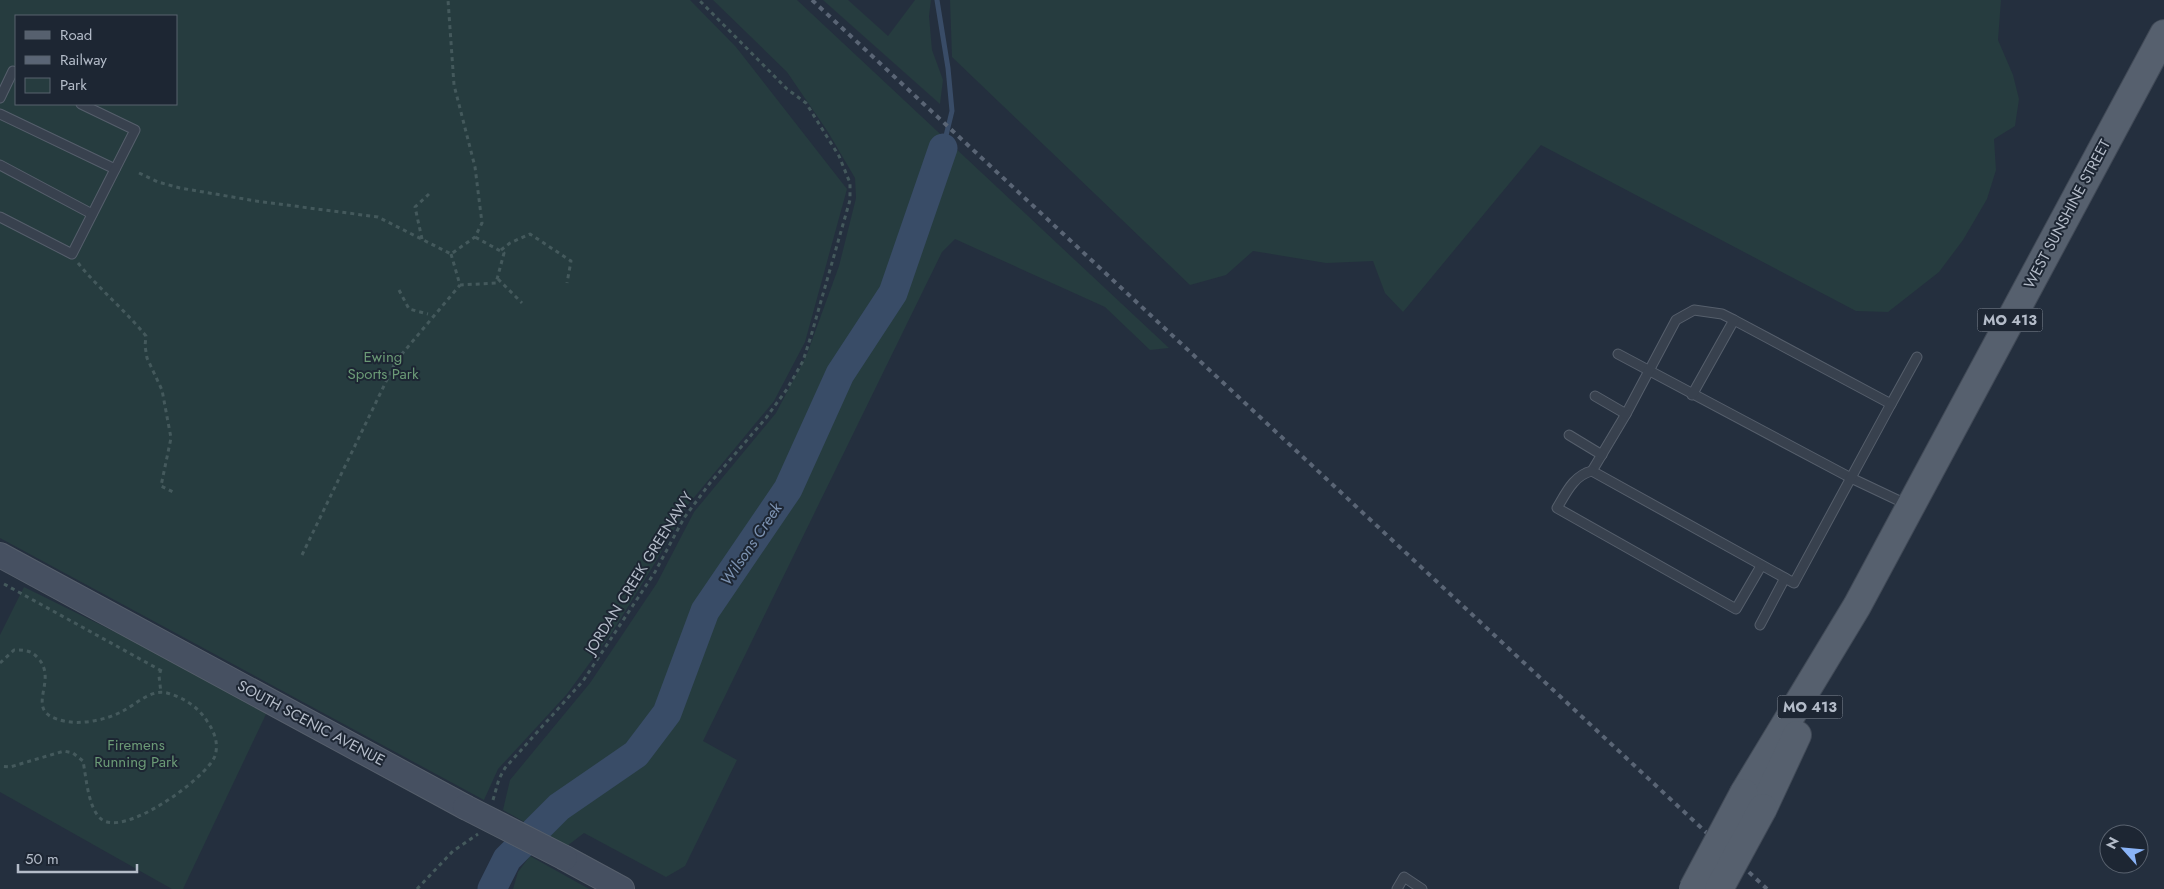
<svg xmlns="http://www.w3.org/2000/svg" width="2164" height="889" viewBox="0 0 2164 889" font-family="Jost,sans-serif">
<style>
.green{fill:#263c3f;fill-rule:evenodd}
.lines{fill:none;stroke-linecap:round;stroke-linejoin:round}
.stream{stroke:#394c67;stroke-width:5}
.river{stroke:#394c67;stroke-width:29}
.service-casing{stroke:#565f6c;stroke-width:11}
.secondary-casing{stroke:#565f6c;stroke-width:26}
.primary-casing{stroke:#414a57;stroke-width:30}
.path{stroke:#44595c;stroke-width:3;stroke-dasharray:4 4;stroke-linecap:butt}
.service{stroke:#38414e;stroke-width:9}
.secondary{stroke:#465061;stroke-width:24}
.primary{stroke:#56606e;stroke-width:28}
.rail{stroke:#5a6575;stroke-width:4;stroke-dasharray:5 5;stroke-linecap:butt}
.secondary-bridge-casing{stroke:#565f6c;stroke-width:26;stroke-linecap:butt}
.primary-bridge-casing{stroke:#414a57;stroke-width:30;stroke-linecap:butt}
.secondary-bridge{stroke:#465061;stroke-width:24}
.primary-bridge{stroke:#56606e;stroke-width:28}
.labels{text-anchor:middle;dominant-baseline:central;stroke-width:4;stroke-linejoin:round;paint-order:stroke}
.shield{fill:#1d2633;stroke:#878f9c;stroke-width:1}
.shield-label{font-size:14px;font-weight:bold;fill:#b4bcc9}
.street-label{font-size:15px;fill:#b4bcc9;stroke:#1d2633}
.park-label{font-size:15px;fill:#6b9a76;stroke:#1d2633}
.water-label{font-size:16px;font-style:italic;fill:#7c92b1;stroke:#1d2633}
</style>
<rect width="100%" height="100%" fill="#242f3e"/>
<!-- green -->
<g class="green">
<path d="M0 0H690L736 47 847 189 805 342 774 401 687 506 655 563 613 631 567 694 498 769 484 800 0 538ZM16 16H176V104H16Z"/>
<polygon points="713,0 797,0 1169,348 1150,350 1105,307 955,239 942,252 703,741 737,760 685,866 666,877 584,833 567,846 503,810 510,780 590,683 657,583 694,512 776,413 807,354 839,266 856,198 855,178 828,132 787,72"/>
<polygon points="823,0 848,0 888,36 915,0 931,0 929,16 932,50 943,80 940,104"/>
<polygon points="950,0 2001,0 1998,40 2013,75 2019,99 2015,126 1994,139 1996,170 1987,199 1963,240 1939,272 1888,312 1856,311 1541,145 1403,312 1385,293 1373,261 1326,263 1253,251 1226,275 1190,285 952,57"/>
<polygon points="24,587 269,708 183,889 172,889 0,792 0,635"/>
<polygon points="530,856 589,889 513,889 518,872"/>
</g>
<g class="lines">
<!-- stream -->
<polyline class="stream" points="937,0 948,68 952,111 943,148"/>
<!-- river -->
<polyline class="river" points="492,889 507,859 559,807 636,754 667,713 705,611 788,489 840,374 893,293 943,148"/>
<defs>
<g id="service">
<polyline points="0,98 13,71 16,73"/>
<polyline points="0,114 115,169"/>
<polyline points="0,165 92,214"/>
<polyline points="0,217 72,254 135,130 81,104"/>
<polyline points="1734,320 1891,404 1917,357"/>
<polyline points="1618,354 1851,478 1908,505"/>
<polyline points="1692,395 1734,320 1722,314 1694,310 1676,320 1626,414 1592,471 1794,583 1891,404"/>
<polyline points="1595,396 1626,414"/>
<polyline points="1569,435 1602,455"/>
<path d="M1592 471C1574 475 1566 493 1557 508L1736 609 1761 566"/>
<polyline points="1760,625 1785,578"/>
<polyline points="1397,889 1404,877 1422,889"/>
</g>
<g id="secondary">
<polyline points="0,555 465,807"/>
<polyline points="565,858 622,889"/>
</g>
<g id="primary">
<polyline points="1744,793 1857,606 2164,34"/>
<polyline points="1763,808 1797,735"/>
</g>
</defs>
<!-- service casing -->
<use href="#service" class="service-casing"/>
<!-- secondary casing -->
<use href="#secondary" class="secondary-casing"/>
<!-- primary casing -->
<use href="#primary" class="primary-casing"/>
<!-- path -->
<g class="path">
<polyline points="139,173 158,182 180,188 256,201 378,217 451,254 475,237 482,223 475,167 454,85 448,0"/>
<polyline points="422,239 415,207 429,194"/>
<polyline points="501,250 510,243 530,234 571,261 567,283"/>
<polyline points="451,254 460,285 496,283 504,253 475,237"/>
<path d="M78 263C99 289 125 310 146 336L145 346 147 358 162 390 171 438 161 486 175 493"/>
<polyline points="498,279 522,303"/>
<polyline points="399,290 409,309 428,314"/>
<polyline points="302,555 396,361 460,285"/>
<polyline points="4,584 160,670"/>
<path d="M0 663 14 650C24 650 31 650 38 658 60 682 20 712 64 721 82 725 106 720 123 711 136 704 151 689 167 693 183 697 198 707 207 721 214 731 219 743 215 756 206 779 121 840 100 818 88 807 86 776 83 761L73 753 64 751 10 767 0 766"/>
<polyline points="161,669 159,676 161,693"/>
<polyline points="493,800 499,779 505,768 583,681 655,572 684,518 710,483 766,418 787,389 803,361 811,336 850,200 850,183 839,156 806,103 787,89 699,0"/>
<polyline points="417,889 453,851 478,834"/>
</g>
<!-- service -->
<use href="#service" class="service"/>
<!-- secondary -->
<use href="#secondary" class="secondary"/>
<!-- primary -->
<use href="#primary" class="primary"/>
<!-- rail -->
<polyline class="rail" points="812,0 1767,889"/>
<defs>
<polyline id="secondary-bridge" points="465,807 565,858"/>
<g id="primary-bridge">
<polyline points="1693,889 1744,793"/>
<polyline points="1719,889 1763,808"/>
</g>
</defs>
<!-- secondary-bridge casing -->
<use href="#secondary-bridge" class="secondary-bridge-casing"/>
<!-- primary-bridge casing -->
<use href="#primary-bridge" class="primary-bridge-casing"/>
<!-- secondary-bridge -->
<use href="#secondary-bridge" class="secondary-bridge"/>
<!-- primary-bridge -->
<use href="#primary-bridge" class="primary-bridge"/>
</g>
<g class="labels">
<!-- shield labels -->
<g class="shield">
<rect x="1977.5" y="308.5" width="65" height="23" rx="4"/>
<rect x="1777.5" y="695.5" width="65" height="23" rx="4"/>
</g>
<g class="shield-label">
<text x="2010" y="320">MO 413</text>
<text x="1810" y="707">MO 413</text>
</g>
<!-- street labels -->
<g class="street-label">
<text transform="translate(2067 214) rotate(-62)">WEST SUNSHINE STREET</text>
<text transform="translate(639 573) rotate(-58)">JORDAN CREEK GREENAWY</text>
<text transform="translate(311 723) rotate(28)">SOUTH SCENIC AVENUE</text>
</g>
<!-- park labels -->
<g class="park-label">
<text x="383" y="357">Ewing<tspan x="383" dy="17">Sports Park</tspan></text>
<text x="136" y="745">Firemens<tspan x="136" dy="17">Running Park</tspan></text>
</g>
<!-- water labels -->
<g class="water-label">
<text transform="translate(751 544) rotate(-56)">Wilsons Creek</text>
</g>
</g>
<!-- legend -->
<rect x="15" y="15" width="162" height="90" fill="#1d2633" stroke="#59626f"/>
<rect x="25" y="31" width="25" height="8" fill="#56606e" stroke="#59626f"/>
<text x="60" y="40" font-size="15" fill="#b4bcc9">Road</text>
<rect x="25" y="56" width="25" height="8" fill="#5a6575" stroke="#59626f"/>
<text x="60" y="65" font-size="15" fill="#b4bcc9">Railway</text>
<rect x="25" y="78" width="25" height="15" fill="#263c3f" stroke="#59626f"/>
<text x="60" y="90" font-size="15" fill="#b4bcc9">Park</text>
<!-- north arrow -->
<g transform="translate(2124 849) rotate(297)"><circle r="24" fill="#1d2633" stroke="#59626f"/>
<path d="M0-4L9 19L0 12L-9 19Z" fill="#8ab4f8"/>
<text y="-8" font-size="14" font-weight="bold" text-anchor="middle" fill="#b4bcc9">N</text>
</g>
<!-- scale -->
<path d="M18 864v8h119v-8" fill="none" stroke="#b4bcc9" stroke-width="2.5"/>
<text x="25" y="864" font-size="15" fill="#b4bcc9" stroke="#1d2633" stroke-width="4" paint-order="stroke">50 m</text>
</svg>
